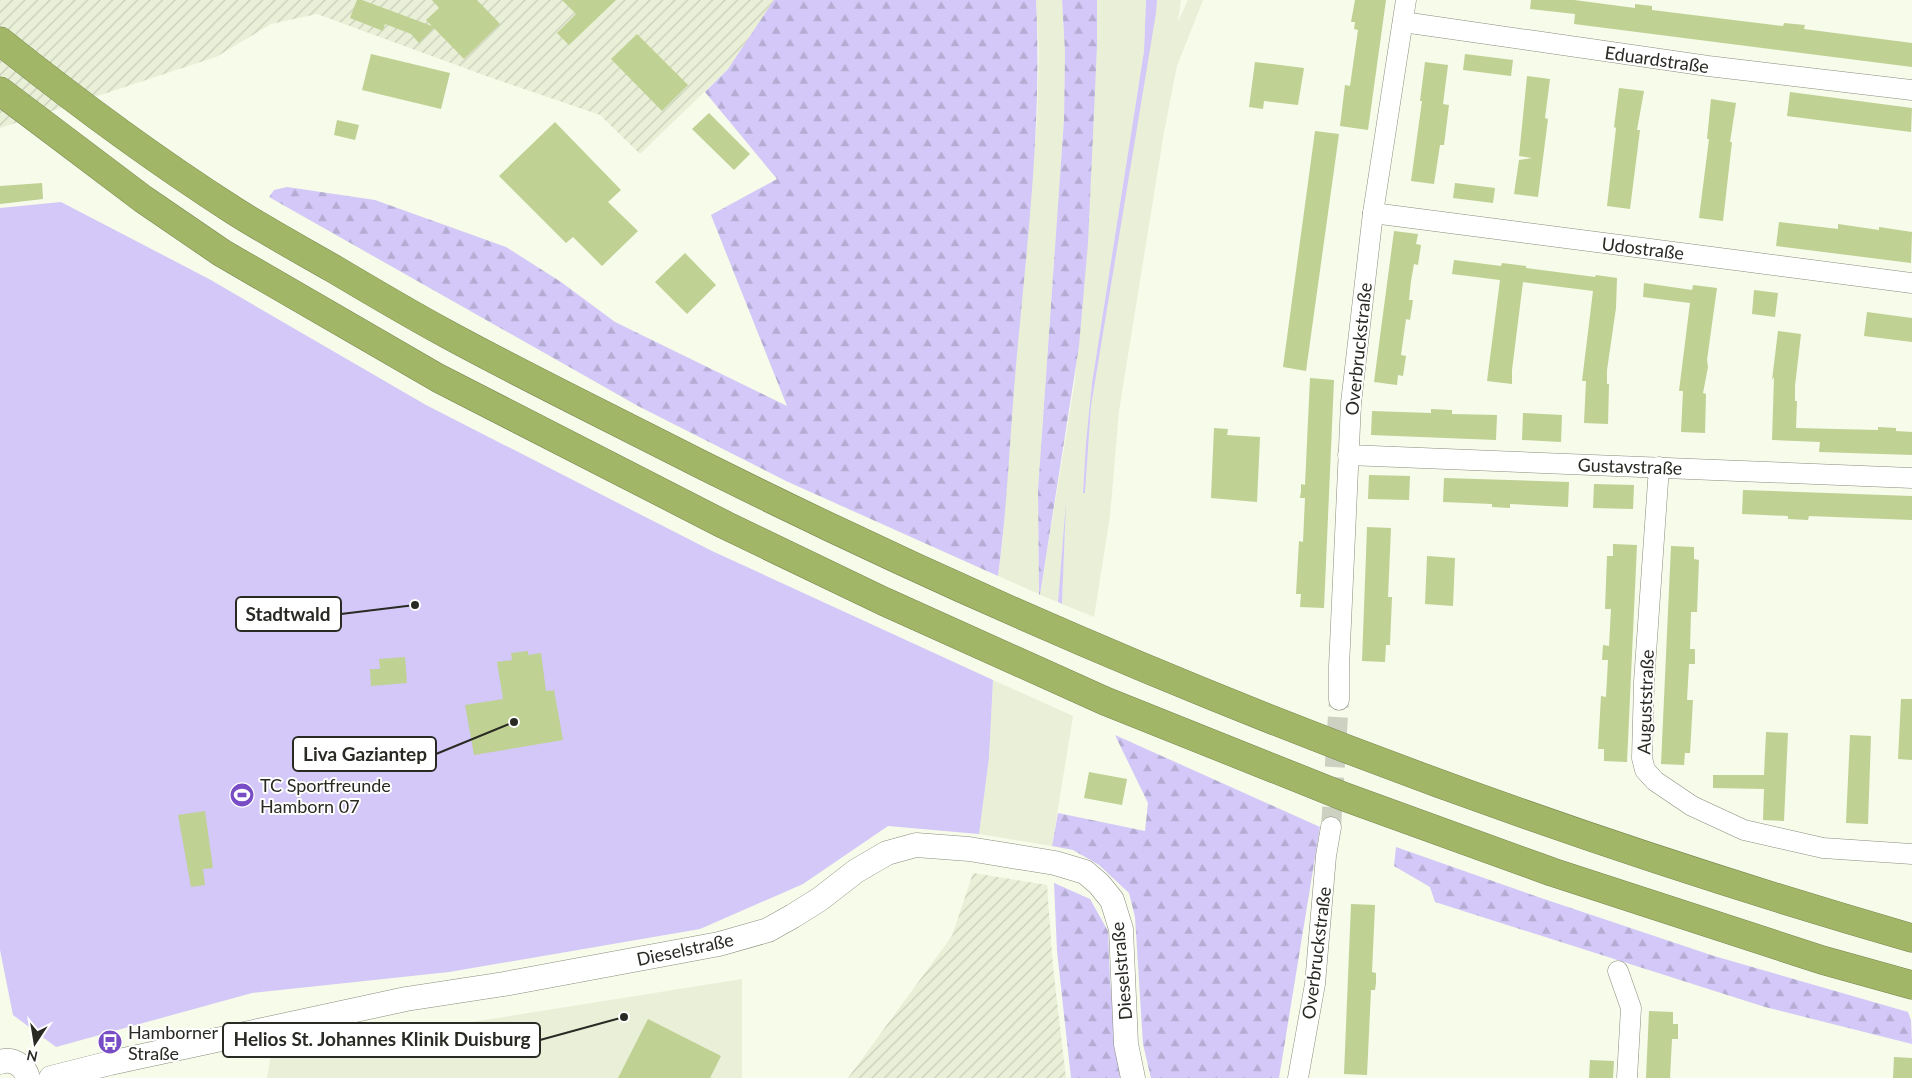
<svg xmlns="http://www.w3.org/2000/svg" width="1912" height="1078" viewBox="0 0 1912 1078" font-family="Lato,sans-serif">
<style>
.built{fill:#e9f0d7}
.industrial{fill:url(#industrial-furrows)}
.green{fill:#d3c8f7}
.forest{fill:url(#forest-firs)}
.building{fill:#bfd193}
.lines{fill:none;stroke-linecap:round;stroke-linejoin:round}
.minor-tunnel{stroke:#cdd1c2;stroke-width:20;stroke-dasharray:20 10;stroke-linecap:butt}
.minor-casing{stroke:#888d7d;stroke-width:21}
.tertiary-casing{stroke:#888d7d;stroke-width:25}
.motorway-casing{stroke:#77854f;stroke-width:29}
.minor{stroke:#fff;stroke-width:20}
.tertiary{stroke:#fff;stroke-width:24}
.motorway{stroke:#a1b667;stroke-width:28}
.labels{text-anchor:middle;dominant-baseline:central;stroke-width:4;stroke-linejoin:round;paint-order:stroke}
.street-label{font-size:18px;fill:#282a23;stroke:#fff}
.poi-label{font-size:18px;fill:#282a23;stroke:#fff;text-anchor:start}
.leader{fill:none;stroke:#282a23;stroke-width:2}
.callout-dot{fill:#282a23;stroke:#fff;stroke-width:2}
.callout{fill:#fff;stroke:#282a23;stroke-width:2}
.callout-label{font-size:19px;text-anchor:middle;font-weight:bold;fill:#282a23}
</style>
<defs>
<pattern id="industrial-furrows" width="10" height="10" patternUnits="userSpaceOnUse" patternTransform="scale(1.25)"><rect width="10" height="10" fill="#e9f0d7"/><path d="M-1 1l2-2M0 10L10 0M9 11l2-2" fill="none" stroke="#c8ceb8"/></pattern>
<pattern id="forest-firs" width="22" height="20" patternUnits="userSpaceOnUse" patternTransform="scale(1.25)"><rect width="22" height="20" fill="#d3c8f7"/><path d="M5 1l3.5 6h-7zM16 11l3.5 6h-7z" fill="#b5acd3"/></pattern>
</defs>
<rect width="100%" height="100%" fill="#f6fbea"/>
<!-- built -->
<g class="built">
<polygon points="1036,0 1062,0 1065,52 1064,119 1038,490 1039,594 998,576 1003,538 1011,417 1037,120 1039,52"/>
<polygon points="1097,0 1146,0 1144,51 1092,383 1086,442 1083,493 1085,493 1091,406 1157,0 1181,0 1178,22 1188,0 1203,0 1177,66 1164,132 1119,411 1110,516 1094,617 1062,604 1065,519 1058,602 1040,595 1075,380 1097,46"/>
<polygon points="993,680 1073,716 1052,846 979,834 989,758"/>
<polygon points="742,979 742,1078 267,1078 271,1054"/>
</g>
<!-- industrial -->
<g class="industrial">
<polygon points="0,0 778,0 774,1 728,69 640,154 600,115 489,77 317,14 271,24 216,57 0,128"/>
<polygon points="973,873 1047,885 1053,967 1066,1078 848,1078 952,936"/>
</g>
<!-- green -->
<g class="green">
<polygon points="1146,0 1157,0 1156,13 1091,406 1085,493 1083,493 1086,442 1092,383 1144,51"/>
<polygon points="61,202 209,279 426,405 712,551 993,680 989,758 979,834 888,826 803,884 700,929 449,972 252,993 56,1047 13,1015 0,950 0,208"/>
<polygon points="1066,501 1062,604 1058,602"/>
</g>
<!-- forest -->
<g class="forest">
<path d="M774 0H1036C1042 119 1028 236 1017 354 1010 428 1008 503 998 576L786 481 638 406 269 197 274 190 287 187 375 200 506 247 561 282 615 322 787 406 711 215 777 179 705 92 728 69Z"/>
<polygon points="1062,0 1097,0 1097,46 1088,243 1079,346 1040,595 1039,594 1038,490 1064,119 1065,52"/>
<polygon points="1115,735 1320,827 1279,1078 1151,1078 1143,1044 1135,917 1129,893 1099,865 1073,850 1052,846 1058,813 1145,831 1148,803"/>
<polygon points="1396,847 1541,898 1714,956 1908,1012 1911,1020 1912,1044 1765,1007 1435,902 1430,887 1394,866"/>
<polygon points="1054,883 1090,899 1108,931 1110,980 1120,1078 1071,1078 1057,951"/>
</g>
<!-- building -->
<g class="building">
<polygon points="357,0 362,0 432,26 426,20 439,8 432,0 477,0 500,24 464,59 434,28 419,43 411,34 385,24 383,31 350,18"/>
<polygon points="562,0 616,0 569,45 557,33 576,14"/>
<polygon points="1355,0 1386,0 1368,130 1340,126 1345,85 1350,86 1358,30 1354,29 1355,22 1351,22"/>
<polygon points="1531,0 1574,0 1635,8 1635,4 1652,6 1652,10 1783,26 1784,23 1805,25 1804,29 1912,43 1912,67 1574,24 1575,14 1530,9"/>
<polygon points="637,34 688,85 662,111 611,59"/>
<polygon points="371,54 450,73 441,109 362,90"/>
<polygon points="1465,54 1513,60 1511,76 1463,70"/>
<polygon points="1255,62 1304,68 1298,105 1264,101 1263,109 1249,107"/>
<polygon points="1425,62 1448,65 1443,104 1449,105 1444,145 1440,145 1434,184 1411,181 1422,101 1420,101"/>
<polygon points="1527,76 1550,79 1545,118 1548,119 1538,197 1514,194 1519,160 1532,158 1519,156"/>
<polygon points="1619,88 1644,91 1637,130 1640,130 1630,209 1607,206 1616,128 1614,127"/>
<polygon points="1790,92 1912,108 1911,132 1787,116"/>
<polygon points="1711,99 1736,103 1730,142 1732,142 1723,221 1699,218 1709,139 1707,139"/>
<polygon points="709,113 750,154 734,170 692,129"/>
<polygon points="337,120 359,125 355,140 334,135"/>
<polygon points="555,122 621,190 608,202 638,231 602,266 573,237 566,243 499,176"/>
<polygon points="1315,131 1339,134 1306,371 1283,367"/>
<polygon points="42,183 43,199 0,204 0,186"/>
<polygon points="1455,183 1495,188 1493,203 1453,198"/>
<polygon points="1779,222 1838,229 1838,224 1879,230 1879,227 1912,232 1911,263 1776,246"/>
<polygon points="1394,231 1418,234 1416,244 1421,245 1418,265 1414,264 1411,281 1409,300 1413,300 1410,320 1406,319 1401,355 1406,356 1403,376 1398,375 1397,385 1374,382"/>
<polygon points="685,253 716,285 687,314 655,282"/>
<polygon points="1454,260 1501,266 1502,263 1526,266 1526,268 1595,277 1596,275 1617,278 1616,308 1607,370 1607,384 1609,384 1608,424 1584,423 1586,381 1582,381 1593,291 1523,282 1512,370 1512,384 1487,381 1500,280 1452,274"/>
<polygon points="1644,283 1692,290 1693,285 1717,288 1707,360 1708,367 1703,393 1706,394 1705,433 1681,432 1683,391 1679,391 1690,303 1643,297"/>
<polygon points="1754,290 1778,293 1775,317 1752,314"/>
<polygon points="1867,312 1912,318 1912,342 1864,336"/>
<polygon points="1778,331 1801,334 1795,386 1795,401 1797,401 1796,428 1878,430 1878,427 1896,428 1896,431 1912,432 1912,455 1819,452 1820,442 1772,440 1774,377 1772,380"/>
<polygon points="1310,378 1334,380 1324,608 1300,607 1301,594 1296,594 1299,541 1303,542 1305,498 1300,498 1301,491 1301,484 1305,485"/>
<polygon points="1431,409 1452,410 1452,414 1497,415 1496,440 1371,435 1372,411 1431,413"/>
<polygon points="1523,413 1562,415 1561,442 1522,440"/>
<polygon points="1214,428 1228,429 1227,435 1260,437 1257,502 1211,498"/>
<polygon points="1369,475 1410,476 1409,500 1368,499"/>
<polygon points="1444,478 1569,482 1568,507 1510,504 1510,508 1492,507 1492,504 1443,502"/>
<polygon points="1594,484 1634,485 1633,509 1593,508"/>
<polygon points="1743,490 1912,496 1912,520 1809,516 1808,520 1788,519 1788,516 1742,514"/>
<polygon points="1367,527 1391,528 1388,597 1392,597 1390,645 1386,645 1385,662 1362,661"/>
<polygon points="1613,544 1637,545 1627,762 1604,761 1604,749 1598,749 1601,696 1606,697 1608,660 1602,660 1603,645 1609,646 1611,609 1605,609 1607,556 1613,556"/>
<polygon points="1671,546 1694,547 1694,559 1699,560 1697,612 1691,612 1690,649 1695,649 1695,664 1689,664 1687,700 1693,700 1690,753 1685,753 1684,765 1661,764"/>
<polygon points="1427,556 1455,558 1453,606 1425,604"/>
<polygon points="528,651 528,655 541,653 546,691 554,690 563,740 474,755 465,705 503,699 497,662 512,660 511,653"/>
<polygon points="405,657 407,683 371,686 370,669 380,669 379,659"/>
<polygon points="1901,699 1912,699 1912,760 1898,759"/>
<polygon points="1766,732 1788,733 1784,821 1763,820 1764,789 1713,788 1713,775 1764,775"/>
<polygon points="1850,735 1871,736 1868,824 1846,823"/>
<polygon points="1089,772 1127,779 1122,805 1084,798"/>
<polygon points="205,811 213,868 203,869 205,885 191,887 178,815"/>
<polygon points="1351,904 1375,905 1372,972 1376,973 1376,983 1375,990 1371,990 1367,1075 1344,1074"/>
<polygon points="1649,1011 1673,1012 1673,1024 1678,1024 1678,1039 1672,1039 1670,1078 1646,1078"/>
<polygon points="648,1019 721,1056 710,1078 618,1078"/>
<polygon points="1894,1057 1912,1058 1912,1078 1893,1078"/>
<polygon points="1590,1060 1614,1061 1613,1078 1589,1078"/>
</g>
<g class="lines">
<!-- minor-tunnel -->
<polyline class="minor-tunnel" points="1331,827 1339,700"/>
<defs>
<g id="minor">
<polyline points="1403,22 1708,66 1912,90"/>
<polyline points="1373,213 1912,283"/>
<polyline points="1348,455 1912,478"/>
<polyline points="1659,467 1644,682 1642,758 1645,770 1655,781 1692,806 1744,830 1823,848 1912,854"/>
<polyline points="1339,700 1339,667 1351,403 1373,213 1406,0"/>
<polyline points="1618,971 1631,1008 1627,1078"/>
<polyline points="1298,1078 1315,984 1326,856 1331,827"/>
</g>
<g id="tertiary">
<path d="M0 1062C12 1058 25 1065 28 1078"/>
<polyline points="51,1078 110,1063 406,999 504,984 719,944 768,930 793,916 820,899 856,871 887,853 916,845 969,849 1055,863 1085,872 1099,884 1112,900 1121,929 1126,1044 1133,1078"/>
</g>
<g id="motorway">
<path d="M0 41C75 101 152 158 233 210 266 231 301 250 334 269 371 291 408 313 445 333 511 369 578 402 645 436 1050 643 1474 812 1912 938"/>
<polyline points="0,91 143,199 222,253 438,378 725,525 883,601 1105,701 1345,797 1552,872 1822,960 1912,985"/>
</g>
</defs>
<!-- minor casing -->
<use href="#minor" class="minor-casing"/>
<!-- tertiary casing -->
<use href="#tertiary" class="tertiary-casing"/>
<!-- motorway casing -->
<use href="#motorway" class="motorway-casing"/>
<!-- minor -->
<use href="#minor" class="minor"/>
<!-- tertiary -->
<use href="#tertiary" class="tertiary"/>
<!-- motorway -->
<use href="#motorway" class="motorway"/>
</g>
<!-- icons -->
<defs>
<symbol id="stadium-disc" viewBox="-11 -11 22 22"><circle r="9.5" fill="#774cc5" stroke="#fff"/><path d="M0-5a6.5 5 0 1 0 0 10a6.5 5 0 1 0 0-10ZM-3.5-1.8h7v3.6h-7Z" fill="#fff"/></symbol>
<symbol id="bus-disc" viewBox="-11 -11 22 22"><circle r="9.5" fill="#774cc5" stroke="#fff"/><path d="M-5-6H5V4H4V6H2V4H-2V6H-4V4H-5ZM-3.5-4V0h7V-4ZM-3.5 1.2v1.5H-2V1.2ZM2 1.2v1.5H3.5V1.2Z" fill="#fff"/></symbol>
</defs>
<g fill-rule="evenodd">
<use href="#stadium-disc" x="228" y="781" width="28" height="28"/>
<use href="#bus-disc" x="96" y="1028" width="28" height="28"/>
</g>
<g class="labels">
<!-- street labels -->
<g class="street-label">
<text transform="translate(1657 59) rotate(8)">Eduardstraße</text>
<text transform="translate(1643 248) rotate(7)">Udostraße</text>
<text transform="translate(1358 349) rotate(-84)">Overbruckstraße</text>
<text transform="translate(1630 466) rotate(2)">Gustavstraße</text>
<text transform="translate(1645 702) rotate(-88)">Auguststraße</text>
<text transform="translate(685 949) rotate(-12)">Dieselstraße</text>
<text transform="translate(1316 953) rotate(-83)">Overbruckstraße</text>
<text transform="translate(1121 971) rotate(-95)">Dieselstraße</text>
</g>
<!-- poi labels -->
<g class="poi-label">
<text x="260" y="785">TC Sportfreunde<tspan x="260" dy="21">Hamborn 07</tspan></text>
<text x="128" y="1032">Hamborner<tspan x="128" dy="21">Straße</tspan></text>
</g>
</g>
<!-- callouts -->
<path class="leader" d="M415 605L341 614M514 722L436 754M624 1017L540 1040"/>
<g class="callout-dot">
<circle cx="415" cy="605" r="5"/>
<circle cx="514" cy="722" r="5"/>
<circle cx="624" cy="1017" r="5"/>
</g>
<g class="callout">
<rect x="236" y="597" width="105" height="34" rx="5"/>
<rect x="293" y="737" width="143" height="34" rx="5"/>
<rect x="223" y="1023" width="317" height="34" rx="5"/>
</g>
<g class="callout-label">
<text x="288" y="621">Stadtwald</text>
<text x="365" y="761">Liva Gaziantep</text>
<text x="382" y="1046">Helios St. Johannes Klinik Duisburg</text>
</g>
<!-- north arrow -->
<g transform="translate(35 1043) rotate(192)" stroke="#ffffff" stroke-width="4" paint-order="stroke">
<path d="M0-4L9 19L0 12L-9 19Z" fill="#282a23"/>
<text y="-8" font-size="14" font-weight="bold" text-anchor="middle" fill="#282a23">N</text>
</g>
</svg>
